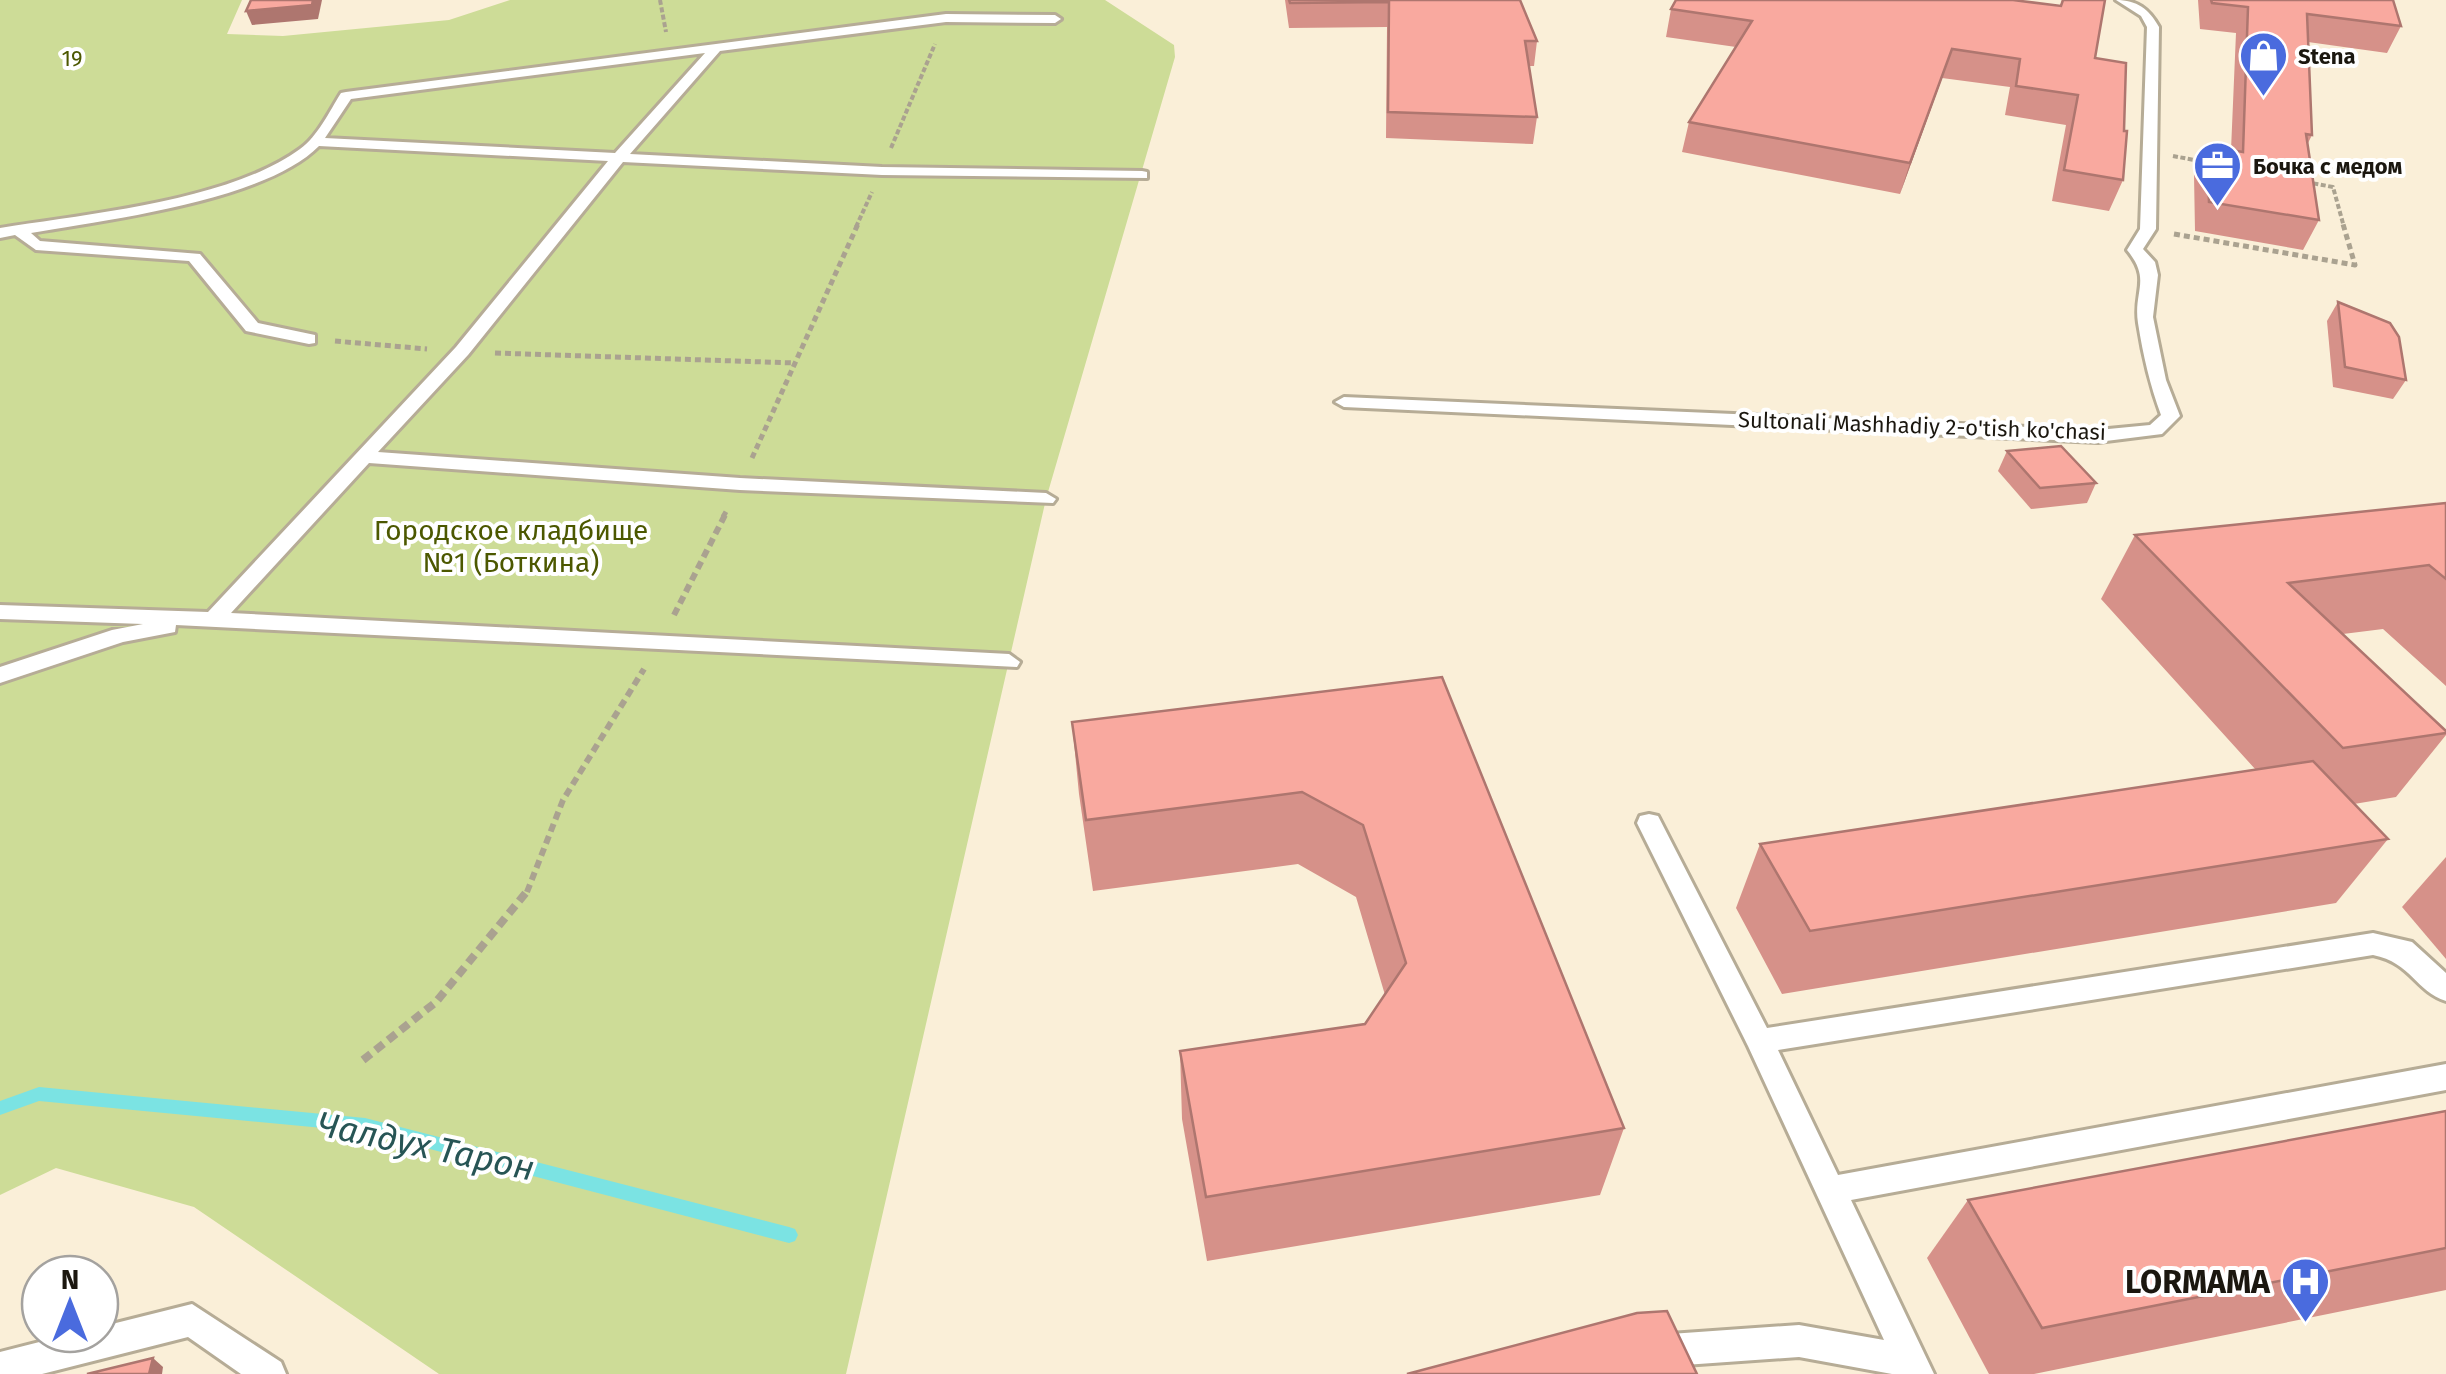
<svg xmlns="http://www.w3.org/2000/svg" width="2446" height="1374" viewBox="0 0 2446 1374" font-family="'Fira Sans',sans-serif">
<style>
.green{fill:#cddc97}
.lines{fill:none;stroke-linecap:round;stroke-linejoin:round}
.stream{fill:#7be3e3;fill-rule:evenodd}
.lane-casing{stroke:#b6ac96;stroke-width:6}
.path-far3{stroke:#aaa290;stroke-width:4;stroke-dasharray:5 2.5;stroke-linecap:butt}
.path-far2{stroke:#aaa290;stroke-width:5;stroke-dasharray:6 4;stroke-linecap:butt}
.path-far1{stroke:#aaa290;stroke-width:6;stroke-dasharray:8 5;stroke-linecap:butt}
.path{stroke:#aaa290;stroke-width:8;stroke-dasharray:10 6;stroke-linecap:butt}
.lane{fill:#fff;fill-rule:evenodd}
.wall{fill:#d69189}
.shaded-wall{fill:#ae766f}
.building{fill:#f9a99f;stroke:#ae766f;stroke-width:2.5}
.labels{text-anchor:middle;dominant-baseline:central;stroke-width:8;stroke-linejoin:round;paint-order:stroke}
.far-poi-label{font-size:22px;font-weight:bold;fill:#1b170f;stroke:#fff;text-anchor:start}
.far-park-label{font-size:22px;fill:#4c5800;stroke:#fff}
.far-street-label{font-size:22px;fill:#1b170f;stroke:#fff}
.park-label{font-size:28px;fill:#4c5800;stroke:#fff}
.near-poi-label{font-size:32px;font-weight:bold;fill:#1b170f;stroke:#fff;text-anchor:end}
.near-water-label{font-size:35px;font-style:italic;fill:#275555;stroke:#fff}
</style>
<rect width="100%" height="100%" fill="#faefd8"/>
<!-- green -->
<polygon class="green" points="0,0 242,0 227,34 283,36 449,20 510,0 1105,0 1174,45 1175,57 1046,499 846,1374 439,1374 194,1207 56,1168 0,1195"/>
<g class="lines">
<!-- stream -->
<polygon class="stream" points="39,1087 365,1118 789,1227 795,1229 798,1235 795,1241 789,1243 365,1132 39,1101 0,1115 0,1101"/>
<defs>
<g id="lane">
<path d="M2116 0C2137 0 2149 9 2159 27L2156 229 2143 249 2155 262 2158 275 2153 317 2166 380 2180 416 2162 434 2098 442 1344 407 1335 402 1344 397 2098 430 2150 425 2161 415C2150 385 2143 355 2138 323 2133 291 2152 280 2127 250L2140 229 2147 27 2141 16Z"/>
<path d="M946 14 1055 15 1061 19 1055 23 946 22 720 51 630 154 882 167 1142 171 1147 172V178L882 175 623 162 468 355 378 452 740 478 1046 493 1056 499 1053 503 740 490 369 463 231 613 1009 654 1020 662 1017 667 176 625 175 632 123 642 0 683V667L112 630 143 624 0 619V605L208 612 456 347 608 161 319 146C265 201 106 220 31 233L40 241 200 254 258 323 315 335V343L309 344 246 331 189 261 36 250 15 235 0 238V228C87 214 229 201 300 149 318 136 329 112 341 93L346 92ZM705 53 615 153 325 138 351 99Z"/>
<path d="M1649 814 1658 816 1767 1028 2373 933 2412 942 2446 973V1001C2415 991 2412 963 2373 955L1778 1050 1838 1175 2446 1064V1090L1851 1200 1934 1374H1892L1799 1357 1656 1367 1644 1363 1640 1351 1644 1339 1656 1335 1799 1325 1884 1340 1748 1046 1637 823 1640 816Z"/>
<polygon points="192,1304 281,1362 286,1374 241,1374 188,1337 42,1374 0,1374 0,1352 71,1334 100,1334 100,1327"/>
</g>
</defs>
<!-- lane casing -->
<use href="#lane" class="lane-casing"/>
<!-- path-far3 -->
<g class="path-far3">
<polyline points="660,0 666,32"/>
<polyline points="891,148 935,44"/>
<polyline points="2173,156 2205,162"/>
<polyline points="2306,182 2333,187 2344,227"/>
<polyline points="856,227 872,192"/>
</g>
<!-- path-far2 -->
<g class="path-far2">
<polyline points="2174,234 2355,265 2343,224"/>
<polyline points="335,341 427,349"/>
<polyline points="495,353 795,363"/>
<polyline points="752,458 858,224"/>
<polyline points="723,517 727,510"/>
</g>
<!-- path-far1 -->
<g class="path-far1">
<polyline points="674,615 725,515"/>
<polyline points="527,892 563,800 644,669"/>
</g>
<!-- path -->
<polyline class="path" points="363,1060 436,1002 529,889"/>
<!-- lane -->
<use href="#lane" class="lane"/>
</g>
<!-- wall -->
<g class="wall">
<polygon points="1285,0 1520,0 1537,41 1534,66 1529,66 1537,117 1533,144 1386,138 1387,27 1289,28"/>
<polygon points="2062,0 2105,0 2095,58 2123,180 2109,211 2052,201 2066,125 2005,115 2010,87 1942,78 1900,194 1682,152 1689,122 1736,47 1666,37 1671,9 2060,6"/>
<polygon points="2198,0 2393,0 2401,26 2387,53 2308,42 2312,135 2307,145 2319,220 2303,250 2195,231 2194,175 2207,146 2231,150 2236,33 2200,29"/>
<polygon points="2338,302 2406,380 2393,399 2333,387 2327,321"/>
<polygon points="2007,451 2096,483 2087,503 2031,509 1998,471"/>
<polygon points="2446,503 2446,686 2383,629 2343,634 2446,731 2446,735 2396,797 2354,804 2388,839 2336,903 1782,994 1736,908 1760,844 2256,770 2101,599 2135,535"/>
<polygon points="1442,677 1624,1128 1600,1195 1207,1261 1182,1119 1180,1051 1365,1024 1385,995 1356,897 1298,864 1093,891 1079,794 1072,722"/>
<polygon points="2446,857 2446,959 2402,907"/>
<polygon points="2446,1111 2446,1290 2034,1374 1989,1374 1927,1258 1968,1200"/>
</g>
<!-- shaded-wall -->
<g class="shaded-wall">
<polygon points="313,0 322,0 318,19 252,25 246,11"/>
<polygon points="1952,49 1942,78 1900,194 1910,163"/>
<polygon points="153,1358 163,1367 162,1374 149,1374"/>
</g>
<!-- building -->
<g class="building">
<polygon points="251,0 313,0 312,5 246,11"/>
<polygon points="1289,0 1520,0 1537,41 1525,41 1537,117 1388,112 1389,2 1290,3"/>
<polygon points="1676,0 2013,0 2061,6 2063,0 2105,0 2095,58 2126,63 2124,131 2127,131 2123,180 2064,170 2078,95 2016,86 2020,59 1952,49 1910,163 1689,122 1752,21 1671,9"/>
<polygon points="2211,0 2393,0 2401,26 2307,14 2312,135 2306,134 2319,220 2209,202 2207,146 2243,152 2248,7 2212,3"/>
<polygon points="2338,302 2390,323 2399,337 2406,380 2345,367"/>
<polygon points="2061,446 2096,483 2040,488 2007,451"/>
<polygon points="2446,503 2446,579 2429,565 2288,583 2446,731 2446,733 2343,748 2135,535"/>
<polygon points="1442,677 1624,1128 1206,1197 1180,1051 1365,1024 1406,963 1363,825 1302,792 1086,820 1072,722"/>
<polygon points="2313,761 2388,839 1810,931 1760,844"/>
<polygon points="2446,1111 2446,1248 2042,1328 1968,1200"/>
<polygon points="1667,1311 1697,1374 1407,1374 1637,1313"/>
<polygon points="153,1358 149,1374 87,1374"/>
</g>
<!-- icons -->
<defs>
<symbol id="shop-pin" viewBox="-11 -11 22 30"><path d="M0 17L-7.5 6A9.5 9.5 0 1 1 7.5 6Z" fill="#4a6bde" stroke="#fff"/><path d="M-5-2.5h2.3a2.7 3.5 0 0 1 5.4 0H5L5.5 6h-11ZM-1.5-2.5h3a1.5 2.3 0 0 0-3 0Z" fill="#fff"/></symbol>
<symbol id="office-pin" viewBox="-11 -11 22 30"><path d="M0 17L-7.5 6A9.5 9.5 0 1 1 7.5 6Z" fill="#4a6bde" stroke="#fff"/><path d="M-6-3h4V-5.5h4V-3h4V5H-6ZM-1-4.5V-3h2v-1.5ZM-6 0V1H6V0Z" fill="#fff"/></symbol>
<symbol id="hospital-pin" viewBox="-11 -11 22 30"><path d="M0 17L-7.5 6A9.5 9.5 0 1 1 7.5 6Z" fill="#4a6bde" stroke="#fff"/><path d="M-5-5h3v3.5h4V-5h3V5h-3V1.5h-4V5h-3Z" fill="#fff"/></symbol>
</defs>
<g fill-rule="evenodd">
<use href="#shop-pin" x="2236" y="28" width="55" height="75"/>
<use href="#office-pin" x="2190" y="138" width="55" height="75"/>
<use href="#hospital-pin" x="2278" y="1254" width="55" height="75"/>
</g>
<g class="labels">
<!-- far-poi labels -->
<g class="far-poi-label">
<text x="2298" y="56">Stena</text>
<text x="2253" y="166">Бочка с медом</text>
</g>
<!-- far-park labels -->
<g class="far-park-label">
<text x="72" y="58">19</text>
</g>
<!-- far-street labels -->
<g class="far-street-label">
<text transform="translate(1922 426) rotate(2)">Sultonali Mashhadiy 2-o'tish ko'chasi</text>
</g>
<!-- park labels -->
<g class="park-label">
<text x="511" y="530">Городское кладбище<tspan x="511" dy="32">№1 (Боткина)</tspan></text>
</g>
<!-- near-poi labels -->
<g class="near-poi-label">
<text x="2270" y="1282">LORMAMA</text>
</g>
<!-- near-water labels -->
<g class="near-water-label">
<text transform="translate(426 1146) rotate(12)">Чалдух Тарон</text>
</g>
</g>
<!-- north arrow -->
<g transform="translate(70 1304)"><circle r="48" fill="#ffffff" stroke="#a4a29f" stroke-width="2.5"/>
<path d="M0-8L18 38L0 25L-18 38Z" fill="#4a6bde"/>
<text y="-15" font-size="28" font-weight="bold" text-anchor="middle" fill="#1b170f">N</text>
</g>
</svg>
